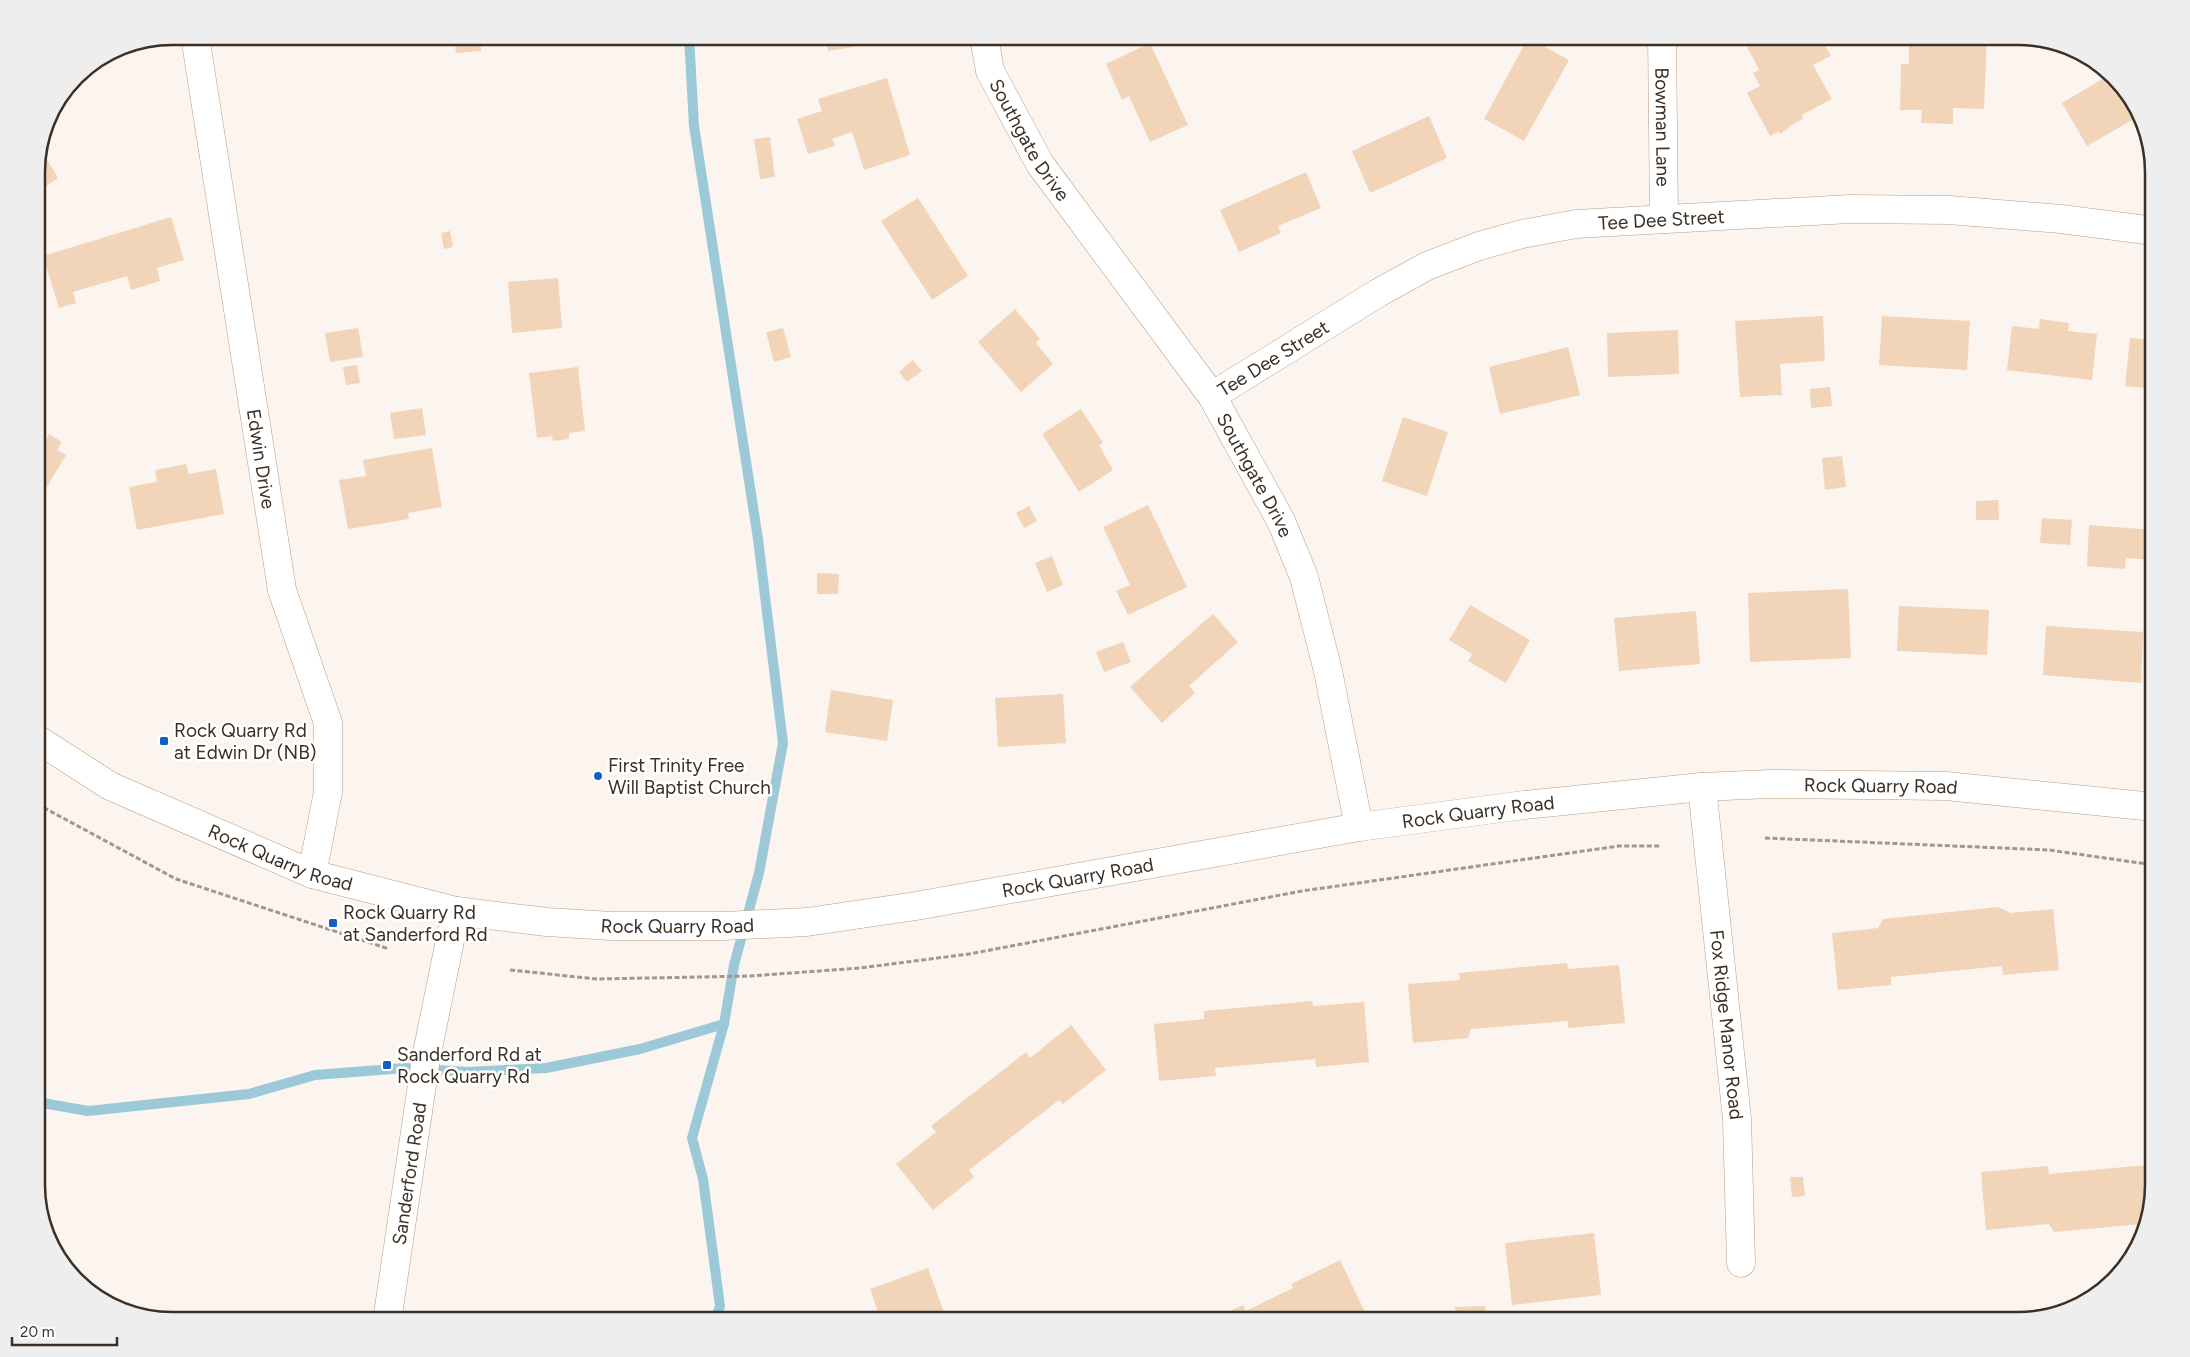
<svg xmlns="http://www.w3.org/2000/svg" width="2190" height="1357" viewBox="0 0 2190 1357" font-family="Figtree,sans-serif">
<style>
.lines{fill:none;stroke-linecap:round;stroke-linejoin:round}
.stream{stroke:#9cc9d8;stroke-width:10}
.building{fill:#f2d4b9}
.minor-casing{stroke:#b99d83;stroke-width:29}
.tertiary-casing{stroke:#b99d83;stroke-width:29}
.primary-casing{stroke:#b99d83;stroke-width:29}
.path{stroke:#a0978f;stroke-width:3;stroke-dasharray:5 2.5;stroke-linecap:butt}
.minor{stroke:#fff;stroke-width:28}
.tertiary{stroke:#fff;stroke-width:28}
.primary{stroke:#fff;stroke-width:28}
.poi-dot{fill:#135dc7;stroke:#fff;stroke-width:2}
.labels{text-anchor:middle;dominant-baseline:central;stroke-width:5;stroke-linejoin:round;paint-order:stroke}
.street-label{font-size:19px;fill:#3c3026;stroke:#fff}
.poi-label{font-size:19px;fill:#3c3026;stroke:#fff;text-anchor:start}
.rim{fill:none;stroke:#3c3026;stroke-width:2.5}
</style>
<rect width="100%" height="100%" fill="#fbf4ef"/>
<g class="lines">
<!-- stream -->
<g class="stream">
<polyline points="689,36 694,126 758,539 783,743 759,873 734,965 724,1024 692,1138 703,1179 720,1306 715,1321"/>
<polyline points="37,1102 88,1111 249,1094 315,1075 405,1068 468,1072 546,1068 640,1049 724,1024"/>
</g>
</g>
<!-- building -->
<g class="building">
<polygon points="454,36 480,36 481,51 456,53"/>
<polygon points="825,36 871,36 872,44 828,51"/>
<polygon points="1749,36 1820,36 1831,56 1813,65 1832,99 1802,115 1803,119 1788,127 1789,128 1780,134 1779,131 1770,136 1747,93 1760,86 1753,73 1759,70 1743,39"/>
<polygon points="1909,36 1987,36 1984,109 1953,108 1953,124 1921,123 1922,110 1900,110 1901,64 1909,64"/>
<polygon points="1528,38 1569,60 1524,141 1484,119"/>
<polygon points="1150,43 1188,125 1150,142 1129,96 1122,100 1106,64"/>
<polygon points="2109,75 2136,104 2139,116 2087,146 2062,103"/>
<polygon points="887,78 910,155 864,170 852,132 832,139 835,146 808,154 797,119 822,111 818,99"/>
<polygon points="1429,116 1447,158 1370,193 1352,151"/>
<polygon points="770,137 775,177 760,179 754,139"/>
<polygon points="42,138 50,149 43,153 58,178 37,192 37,163"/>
<polygon points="1306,172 1321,208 1278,226 1281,233 1239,252 1220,210"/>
<polygon points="918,198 968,276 932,300 881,221"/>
<polygon points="171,217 184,260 157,268 160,281 131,290 127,276 73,292 76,303 59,308 43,256"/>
<polygon points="450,231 453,247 444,249 441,233"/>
<polygon points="558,278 562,328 512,333 508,282"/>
<polygon points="1015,309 1040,339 1036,343 1053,364 1021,392 978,342"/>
<polygon points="1823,316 1825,361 1780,364 1782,395 1740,397 1735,321"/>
<polygon points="1882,316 1970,321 1967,370 1879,365"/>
<polygon points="2040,319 2069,323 2068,331 2097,334 2092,380 2007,370 2012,326 2039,329"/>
<polygon points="358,328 363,357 330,362 325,333"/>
<polygon points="783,328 791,357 774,362 766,332"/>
<polygon points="1678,330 1679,374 1608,377 1607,333"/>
<polygon points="2130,338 2154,340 2154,389 2125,386"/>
<polygon points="1568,347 1580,395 1500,414 1489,367"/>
<polygon points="913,360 922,371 907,382 899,372"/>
<polygon points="357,365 360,383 346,385 343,367"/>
<polygon points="578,367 585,431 569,433 569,439 553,441 552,436 537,438 529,373"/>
<polygon points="1830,387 1832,406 1811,408 1810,389"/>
<polygon points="422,408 426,435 394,439 390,413"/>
<polygon points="1081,409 1103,443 1099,445 1113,470 1079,492 1042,434"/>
<polygon points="1403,417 1448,432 1427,496 1382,481"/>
<polygon points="49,434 62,442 57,450 66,455 45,490 37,485 37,438 45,442"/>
<polygon points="432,448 442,507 408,513 409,519 348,529 339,480 366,476 363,460"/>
<polygon points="1842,456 1846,487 1825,490 1822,458"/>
<polygon points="186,464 189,474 216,469 224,514 137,530 129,487 157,482 155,470"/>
<polygon points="1998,500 1999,520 1976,520 1976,501"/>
<polygon points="1148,505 1187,587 1128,615 1116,591 1130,585 1103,527"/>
<polygon points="1029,506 1037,521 1024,528 1016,513"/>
<polygon points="2042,518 2072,520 2070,545 2040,543"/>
<polygon points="2089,525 2153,530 2151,560 2126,558 2125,569 2087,566"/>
<polygon points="1052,556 1063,585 1047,592 1035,563"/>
<polygon points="817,573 839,574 838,594 817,594"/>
<polygon points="1848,589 1851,658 1750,662 1748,593"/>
<polygon points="1470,605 1530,640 1506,683 1468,661 1472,654 1449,640"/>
<polygon points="1899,606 1989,610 1987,655 1897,651"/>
<polygon points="1696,611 1700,664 1619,671 1614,618"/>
<polygon points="1213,614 1238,642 1189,686 1195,693 1162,723 1130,687"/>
<polygon points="2046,626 2143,632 2141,683 2043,675"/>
<polygon points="1123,642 1131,662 1104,672 1096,652"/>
<polygon points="831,690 893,700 887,741 825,732"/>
<polygon points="1063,694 1066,743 998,747 995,698"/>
<polygon points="1998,907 2011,913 2053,909 2059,970 2003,975 2002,966 1891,977 1891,985 1838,990 1832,933 1878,928 1883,919"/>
<polygon points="1567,963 1568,969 1619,965 1625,1023 1568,1028 1568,1021 1471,1029 1468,1038 1413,1043 1408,984 1460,980 1459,973"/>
<polygon points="1312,1001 1313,1006 1364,1002 1369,1062 1316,1067 1315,1059 1215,1068 1216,1076 1159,1081 1154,1024 1204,1019 1204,1011"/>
<polygon points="1071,1025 1106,1070 1063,1104 1059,1100 969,1170 974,1177 933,1210 896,1164 936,1132 931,1126 1026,1052 1030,1058"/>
<polygon points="2150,1157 2154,1157 2154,1186 2142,1224 2054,1232 2049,1224 1986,1230 1981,1172 2048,1166 2049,1174 2147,1165"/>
<polygon points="1790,1177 1803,1177 1805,1196 1792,1197"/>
<polygon points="1594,1233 1601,1295 1512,1305 1505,1243"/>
<polygon points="1340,1260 1365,1312 1346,1321 1210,1321 1243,1305 1246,1311 1293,1288 1291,1284"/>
<polygon points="928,1268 947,1321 881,1321 870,1289"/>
<polygon points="1485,1306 1487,1321 1457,1321 1455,1307"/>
<polygon points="1193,1315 1196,1321 1180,1321"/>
</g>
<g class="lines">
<defs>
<g id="minor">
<path id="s1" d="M195 36 282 590 328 723V792L312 874"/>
<path id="s2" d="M984 36 990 71 1040 164 1212 396 1281 521 1304 577 1328 671 1359 827"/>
<path id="s3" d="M1662 36 1664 219"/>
<path id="s4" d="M1212 396 1378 293 1427 266 1479 246 1522 234 1576 224 1850 209 1949 210 2061 219 2154 231"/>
<path id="s5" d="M1702 787 1737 1119 1741 1263"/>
</g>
<g id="tertiary">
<path id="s6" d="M387 1321 426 1058 456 911"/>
</g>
<g id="primary">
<path id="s7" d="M37 739 110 786 312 874 456 911 547 922 611 926H723L807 922 916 906 1359 827 1524 805 1702 787 1770 784 1946 786 2154 807"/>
</g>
</defs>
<!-- minor casing -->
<use href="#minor" class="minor-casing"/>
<!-- tertiary casing -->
<use href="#tertiary" class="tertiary-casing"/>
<!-- primary casing -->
<use href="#primary" class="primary-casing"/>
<!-- path -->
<g class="path">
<polyline points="37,804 176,879 389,949"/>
<polyline points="1765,838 2049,850 2154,865"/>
<polyline points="510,970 597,979 750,976 860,968 969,954 1302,891 1619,846 1660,846"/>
</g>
<!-- minor -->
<use href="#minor" class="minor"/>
<!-- tertiary -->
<use href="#tertiary" class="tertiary"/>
<!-- primary -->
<use href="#primary" class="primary"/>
</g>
<!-- markers -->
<g class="poi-dot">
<rect x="159" y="736" width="10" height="10" rx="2.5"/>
<circle cx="598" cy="776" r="5"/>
<rect x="328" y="918" width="10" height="10" rx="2.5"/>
<rect x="382" y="1060" width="10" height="10" rx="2.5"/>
</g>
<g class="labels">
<!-- street labels -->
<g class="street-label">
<text stroke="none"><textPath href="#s3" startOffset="91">Bowman Lane</textPath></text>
<text stroke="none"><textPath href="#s2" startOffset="115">Southgate Drive</textPath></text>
<text stroke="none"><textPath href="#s4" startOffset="492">Tee Dee Street</textPath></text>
<text stroke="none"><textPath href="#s4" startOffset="72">Tee Dee Street</textPath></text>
<text stroke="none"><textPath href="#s1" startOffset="428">Edwin Drive</textPath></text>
<text stroke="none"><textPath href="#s2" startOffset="520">Southgate Drive</textPath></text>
<text stroke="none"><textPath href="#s7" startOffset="1892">Rock Quarry Road</textPath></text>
<text stroke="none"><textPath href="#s7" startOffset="1488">Rock Quarry Road</textPath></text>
<text stroke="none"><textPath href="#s7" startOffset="272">Rock Quarry Road</textPath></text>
<text stroke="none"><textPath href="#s7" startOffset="1082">Rock Quarry Road</textPath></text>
<text stroke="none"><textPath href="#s7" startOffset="678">Rock Quarry Road</textPath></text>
<text stroke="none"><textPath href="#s5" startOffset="239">Fox Ridge Manor Road</textPath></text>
<text stroke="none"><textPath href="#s6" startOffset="149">Sanderford Road</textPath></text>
</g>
<!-- poi labels -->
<g class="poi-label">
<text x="174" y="730">Rock Quarry Rd<tspan x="174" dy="22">at Edwin Dr (NB)</tspan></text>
<text x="608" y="765">First Trinity Free<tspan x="608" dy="22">Will Baptist Church</tspan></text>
<text x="343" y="912">Rock Quarry Rd<tspan x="343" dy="22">at Sanderford Rd</tspan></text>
<text x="397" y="1054">Sanderford Rd at<tspan x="397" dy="22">Rock Quarry Rd</tspan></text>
</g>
</g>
<!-- crop -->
<path d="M0 0H2190V1357H0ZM172 45H2018A127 127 0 0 1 2145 172V1185A127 127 0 0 1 2018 1312H172A127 127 0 0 1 45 1185V172A127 127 0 0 1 172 45Z" fill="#efeeee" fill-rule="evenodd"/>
<path class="rim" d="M172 45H2018A127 127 0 0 1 2145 172V1185A127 127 0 0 1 2018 1312H172A127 127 0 0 1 45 1185V172A127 127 0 0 1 172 45Z"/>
<!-- scale -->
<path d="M12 1337v8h105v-8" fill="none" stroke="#3c3026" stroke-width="2.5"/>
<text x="20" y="1337" font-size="15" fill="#3c3026" stroke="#ffffff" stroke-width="4" paint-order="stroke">20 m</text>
</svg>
